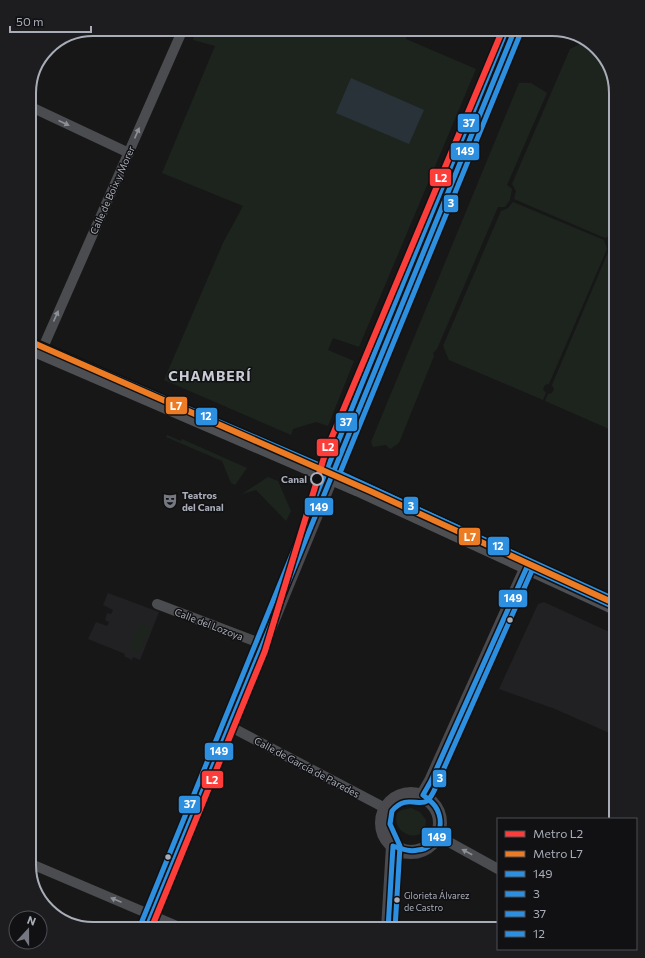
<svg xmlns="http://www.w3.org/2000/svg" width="645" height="958" viewBox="0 0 645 958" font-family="Commissioner,sans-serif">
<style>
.built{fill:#212123}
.green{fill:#1d241e}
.water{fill:#2a3239}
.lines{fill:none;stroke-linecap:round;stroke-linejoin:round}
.street{stroke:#4b4c50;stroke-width:10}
.secondary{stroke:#4a4a4e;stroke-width:14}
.primary{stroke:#4d4f52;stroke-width:15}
.bus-1-casing{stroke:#111113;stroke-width:8}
.bus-2-casing{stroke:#111113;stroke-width:8}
.bus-3-casing{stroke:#111113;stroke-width:8}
.bus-4-casing{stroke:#111113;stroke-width:8}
.bus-1{stroke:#2d8fdf;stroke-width:5}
.bus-2{stroke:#2d8fdf;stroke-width:5}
.bus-3{stroke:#2d8fdf;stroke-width:5}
.bus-4{stroke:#2d8fdf;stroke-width:5}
.metro-1-casing{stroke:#111113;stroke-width:9}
.metro-2-casing{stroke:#111113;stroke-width:9}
.metro-1{stroke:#fd3d3a;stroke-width:6}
.metro-2{stroke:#ed7b24;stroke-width:6}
.oneway{fill:#8c9099}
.stop-dot{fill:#111113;stroke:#a8adb8;stroke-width:2}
.bus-dot{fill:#a8adb8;stroke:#111113;stroke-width:1.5}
.labels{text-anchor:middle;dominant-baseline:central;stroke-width:3;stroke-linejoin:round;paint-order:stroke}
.bus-label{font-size:9px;fill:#a8adb8;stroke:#111113;text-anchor:start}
.street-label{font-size:10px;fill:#a8adb8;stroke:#111113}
.stop-label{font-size:10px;font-weight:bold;fill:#a8adb8;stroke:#111113;text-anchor:end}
.poi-label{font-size:10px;font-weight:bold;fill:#a8adb8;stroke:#111113;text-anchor:start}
.district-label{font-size:14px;font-weight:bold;letter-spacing:1px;fill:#c9ccd4;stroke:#111113}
.rim{fill:none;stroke:#a8adb8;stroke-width:2}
.line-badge{stroke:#111113;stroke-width:1.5}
.badge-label{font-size:11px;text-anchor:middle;font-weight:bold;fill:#fff}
</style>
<rect width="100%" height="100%" fill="#171717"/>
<!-- built -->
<g class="built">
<polygon points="108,593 159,612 140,660 133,657 132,660 124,656 125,654 88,639 96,622 107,626 109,622 105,620 107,613 111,614 113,610 103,605"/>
<polygon points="544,602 616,635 616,736 555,709 499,689 538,604"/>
</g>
<!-- green -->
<g class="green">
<polygon points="197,29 410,29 406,39 476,69 359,347 333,338 328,350 354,361 328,426 316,422 293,429 291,435 164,380 223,243 243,206 162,173 215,46 193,40"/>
<path d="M582 43C592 47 601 51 607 61 622 83 616 195 616 228L613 234 605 238 514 199 516 191 512 184 570 49Z"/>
<polygon points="519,83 531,83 547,93 507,185 512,189 510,200 505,207 498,207 437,349 433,353 434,356 399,443 390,449 386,445 373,447 371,442"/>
<polygon points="513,202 604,240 607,249 549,384 545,385 543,389 546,393 543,400 449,360 443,346 501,211 508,208"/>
<polygon points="616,249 616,432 545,401 548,394 552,393 554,389 552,385 609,250"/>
<polygon points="167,435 181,441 182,439 247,468 235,485 231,483 222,461 166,437"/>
<polygon points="268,477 278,481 291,511 286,521 256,490 242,494"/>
<polygon points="139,624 150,628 139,653 129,648"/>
<path d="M411 808 420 812 426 820 425 829C415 845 389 829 398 812L402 810Z"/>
</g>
<!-- water -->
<polygon class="water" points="351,78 424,110 409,144 336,113"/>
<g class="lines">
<!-- street -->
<g class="street">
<polyline points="29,106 129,153"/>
<polyline points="41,352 183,29"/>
<polyline points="157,604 262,644"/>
<polyline points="229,726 385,808"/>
<polyline points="29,756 31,751"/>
<polyline points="439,832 449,842 498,869"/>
<polyline points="29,863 184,929"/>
</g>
<!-- secondary -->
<g class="secondary">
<circle cx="411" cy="823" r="29"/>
<polyline points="423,795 431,781 527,567"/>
<polyline points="146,929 515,29"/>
<polyline points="388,929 393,846"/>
</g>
<!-- primary -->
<polyline class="primary" points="29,347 358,489 616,608"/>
<defs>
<g id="bus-1">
<polyline points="146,929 515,29"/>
<path d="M388 929 393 846C402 849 409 852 418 850 439 848 446 822 435 806 432 802 427 798 423 795L431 781 527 567 616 608"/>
</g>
<path id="bus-2" d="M395 929 400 846 390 824 392 811C406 794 419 807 427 801 432 797 435 789 437 784L534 566 530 561 340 473 521 32"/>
<polyline id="bus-3" points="140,926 507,29"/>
<polyline id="bus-4" points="32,341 361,483 616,600"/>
</defs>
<!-- bus-1 casing -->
<use href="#bus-1" class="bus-1-casing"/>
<!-- bus-2 casing -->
<use href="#bus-2" class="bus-2-casing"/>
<!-- bus-3 casing -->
<use href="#bus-3" class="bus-3-casing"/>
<!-- bus-4 casing -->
<use href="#bus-4" class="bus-4-casing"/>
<!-- bus-1 -->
<use href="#bus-1" class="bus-1"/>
<!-- bus-2 -->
<use href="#bus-2" class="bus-2"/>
<!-- bus-3 -->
<use href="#bus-3" class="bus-3"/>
<!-- bus-4 -->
<use href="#bus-4" class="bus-4"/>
<defs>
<polyline id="metro-1" points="151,929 265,651 326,451 503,29"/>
<polyline id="metro-2" points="29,341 370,491 616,604"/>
</defs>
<!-- metro-1 casing -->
<use href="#metro-1" class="metro-1-casing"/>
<!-- metro-2 casing -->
<use href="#metro-2" class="metro-2-casing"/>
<!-- metro-1 -->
<use href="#metro-1" class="metro-1"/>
<!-- metro-2 -->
<use href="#metro-2" class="metro-2"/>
</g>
<!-- one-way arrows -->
<defs><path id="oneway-solid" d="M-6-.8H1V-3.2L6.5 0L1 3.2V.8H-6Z"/></defs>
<g class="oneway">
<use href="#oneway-solid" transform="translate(64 123) rotate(25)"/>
<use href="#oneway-solid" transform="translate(137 133) rotate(-66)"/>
<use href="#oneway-solid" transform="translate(56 316) rotate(-66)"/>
<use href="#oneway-solid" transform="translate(467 852) rotate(-152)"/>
<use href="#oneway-solid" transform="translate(116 900) rotate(-157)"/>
</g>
<!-- icons -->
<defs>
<symbol id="theatre-bare" viewBox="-9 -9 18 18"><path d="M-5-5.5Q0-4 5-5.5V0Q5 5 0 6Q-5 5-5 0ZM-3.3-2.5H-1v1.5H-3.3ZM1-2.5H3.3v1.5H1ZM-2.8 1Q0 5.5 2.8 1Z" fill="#757880" stroke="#111113" stroke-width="2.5" paint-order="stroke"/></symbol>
</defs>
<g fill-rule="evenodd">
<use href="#theatre-bare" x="159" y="490" width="22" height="22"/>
</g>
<!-- markers -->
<circle class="stop-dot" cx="317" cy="479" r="6"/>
<g class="bus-dot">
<circle cx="510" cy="620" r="3.5"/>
<circle cx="168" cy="857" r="3.5"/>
<circle cx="397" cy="900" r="3.5"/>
</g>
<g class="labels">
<!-- bus labels -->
<g class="bus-label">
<text x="404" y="895">Glorieta Álvarez<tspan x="404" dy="12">de Castro</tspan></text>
</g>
<!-- street labels -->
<g class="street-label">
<text transform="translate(112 190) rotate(-66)">Calle de Boix y Morer</text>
<text transform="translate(209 624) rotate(21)">Calle del Lozoya</text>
<text transform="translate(307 767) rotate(28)">Calle de García de Paredes</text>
</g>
<!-- stop labels -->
<g class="stop-label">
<text x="307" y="479">Canal</text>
</g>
<!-- poi labels -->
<g class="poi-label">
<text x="182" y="495">Teatros<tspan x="182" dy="12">del Canal</tspan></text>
</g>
<!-- district labels -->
<g class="district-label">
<text x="210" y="375">CHAMBERÍ</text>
</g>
</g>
<!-- crop -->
<path d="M0 0H645V958H0ZM93 36H552A57 57 0 0 1 609 93V865A57 57 0 0 1 552 922H93A57 57 0 0 1 36 865V93A57 57 0 0 1 93 36Z" fill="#1d1d20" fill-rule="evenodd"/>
<path class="rim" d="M93 36H552A57 57 0 0 1 609 93V865A57 57 0 0 1 552 922H93A57 57 0 0 1 36 865V93A57 57 0 0 1 93 36Z"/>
<g class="line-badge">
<rect x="457" y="113" width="23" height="20" rx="4" fill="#2d8fdf"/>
<rect x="450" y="142" width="30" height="19" rx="4" fill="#2d8fdf"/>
<rect x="429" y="168" width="23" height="19" rx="4" fill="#fd3d3a"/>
<rect x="443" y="194" width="16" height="19" rx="4" fill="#2d8fdf"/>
<rect x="165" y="396" width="23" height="19" rx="4" fill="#ed7b24"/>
<rect x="195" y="407" width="23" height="19" rx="4" fill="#2d8fdf"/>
<rect x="335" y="412" width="23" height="20" rx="4" fill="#2d8fdf"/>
<rect x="316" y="438" width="23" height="19" rx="4" fill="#fd3d3a"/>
<rect x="403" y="496" width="16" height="19" rx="4" fill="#2d8fdf"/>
<rect x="304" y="497" width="30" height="19" rx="4" fill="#2d8fdf"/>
<rect x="458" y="527" width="23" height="19" rx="4" fill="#ed7b24"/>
<rect x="487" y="536" width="23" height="20" rx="4" fill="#2d8fdf"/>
<rect x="498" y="589" width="30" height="19" rx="4" fill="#2d8fdf"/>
<rect x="204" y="742" width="30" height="19" rx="4" fill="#2d8fdf"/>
<rect x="432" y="769" width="15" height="19" rx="4" fill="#2d8fdf"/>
<rect x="201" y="770" width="23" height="19" rx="4" fill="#fd3d3a"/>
<rect x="178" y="795" width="23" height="19" rx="4" fill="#2d8fdf"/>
<rect x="421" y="827" width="31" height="20" rx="4" fill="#2d8fdf"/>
</g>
<g class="badge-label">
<text x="469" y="127">37</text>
<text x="465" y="155">149</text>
<text x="441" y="182">L2</text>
<text x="451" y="207">3</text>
<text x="176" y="410">L7</text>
<text x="206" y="420">12</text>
<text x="346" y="426">37</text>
<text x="328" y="451">L2</text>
<text x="411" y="510">3</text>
<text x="319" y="511">149</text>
<text x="470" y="541">L7</text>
<text x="498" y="550">12</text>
<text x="513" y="602">149</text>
<text x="219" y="755">149</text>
<text x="440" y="782">3</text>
<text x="212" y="784">L2</text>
<text x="190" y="808">37</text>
<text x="437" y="841">149</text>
</g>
<!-- legend -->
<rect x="497" y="818" width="140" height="132" fill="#111113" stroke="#4d4f55"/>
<rect x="505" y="831" width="20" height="6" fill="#fd3d3a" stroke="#4d4f55"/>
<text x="533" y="838" font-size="12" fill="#a8adb8">Metro L2</text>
<rect x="505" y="851" width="20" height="6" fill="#ed7b24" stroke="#4d4f55"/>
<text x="533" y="858" font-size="12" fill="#a8adb8">Metro L7</text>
<rect x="505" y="871" width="20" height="6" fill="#2d8fdf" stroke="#4d4f55"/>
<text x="533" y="878" font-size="12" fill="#a8adb8">149</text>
<rect x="505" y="891" width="20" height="6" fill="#2d8fdf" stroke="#4d4f55"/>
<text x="533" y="898" font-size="12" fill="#a8adb8">3</text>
<rect x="505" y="911" width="20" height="6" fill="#2d8fdf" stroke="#4d4f55"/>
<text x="533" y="918" font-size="12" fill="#a8adb8">37</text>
<rect x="505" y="931" width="20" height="6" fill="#2d8fdf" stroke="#4d4f55"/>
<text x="533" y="938" font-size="12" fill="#a8adb8">12</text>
<!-- north arrow -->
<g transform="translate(28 930) rotate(21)"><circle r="19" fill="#111113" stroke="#4d4f55"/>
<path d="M0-3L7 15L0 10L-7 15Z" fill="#757880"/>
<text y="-6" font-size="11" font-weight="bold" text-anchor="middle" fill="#a8adb8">N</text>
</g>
<!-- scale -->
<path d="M10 26v6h81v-6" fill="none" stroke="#a8adb8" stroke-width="2"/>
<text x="16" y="26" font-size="12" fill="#a8adb8" stroke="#111113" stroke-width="3" paint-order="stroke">50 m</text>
</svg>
